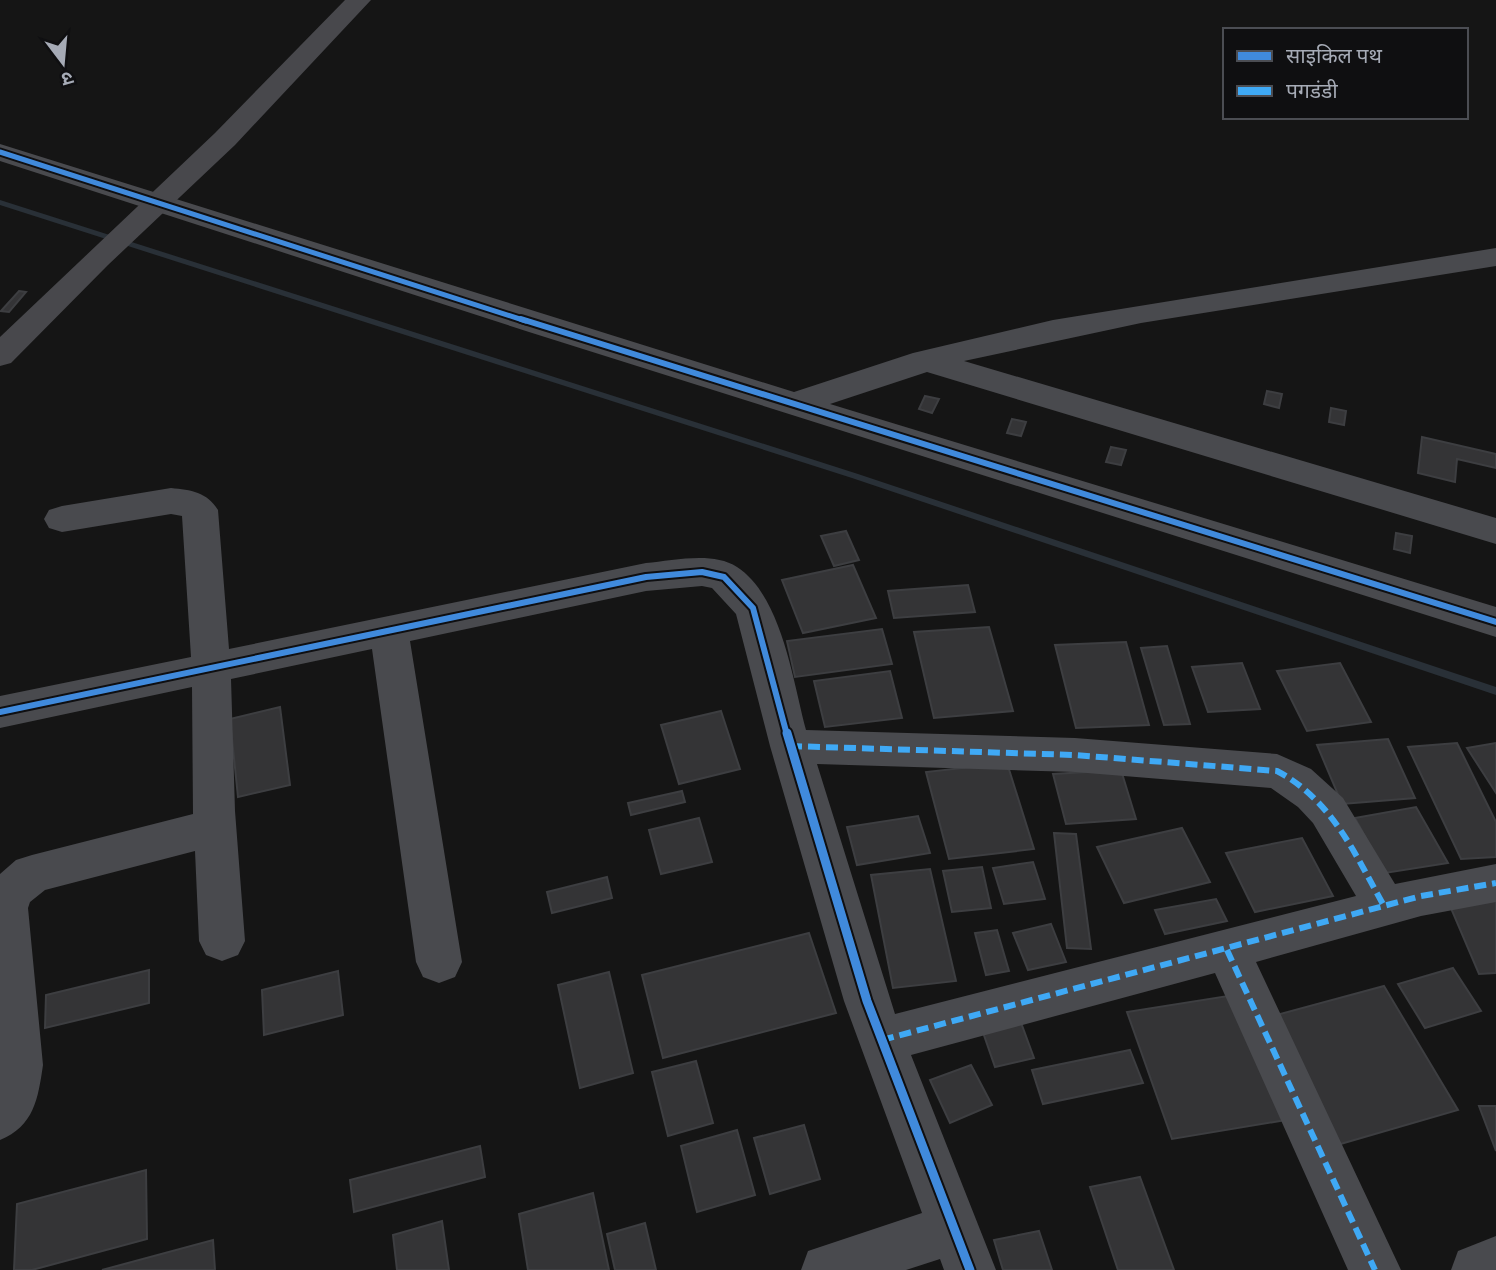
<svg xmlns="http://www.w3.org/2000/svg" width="1496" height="1270" viewBox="0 0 1496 1270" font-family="'Archivo Narrow','Noto Sans Devanagari',sans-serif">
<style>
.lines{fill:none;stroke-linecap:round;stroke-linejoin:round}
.stream{fill:#293037;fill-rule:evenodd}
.building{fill:#343436;stroke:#3d3e41;stroke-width:2}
.street{fill:#494a4e;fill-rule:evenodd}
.secondary{fill:#48484c;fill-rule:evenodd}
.quiet{stroke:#3fa9f5;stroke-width:6;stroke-dasharray:12 6;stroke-linecap:butt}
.cycleway-far2-casing{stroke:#0f0f11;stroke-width:9}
.cycleway-far1-casing{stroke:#0f0f11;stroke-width:10}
.cycleway-casing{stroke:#0f0f11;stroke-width:13}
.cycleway-far2{stroke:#408adc;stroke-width:5}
.cycleway-far1{stroke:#408adc;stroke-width:6}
.cycleway{stroke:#408adc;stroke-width:9}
</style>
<rect width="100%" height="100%" fill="#151515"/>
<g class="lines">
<!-- stream -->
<polygon class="stream" points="0,200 858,474 1496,687 1496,695 852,478 0,205"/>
</g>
<!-- building -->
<g class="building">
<polygon points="19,291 26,292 9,312 1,311"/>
<polygon points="1267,391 1282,394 1279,408 1264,404"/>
<polygon points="925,396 939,399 932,413 919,409"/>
<polygon points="1331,408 1346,411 1344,425 1329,422"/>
<polygon points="1012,419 1026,422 1021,436 1007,433"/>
<polygon points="1422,437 1496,454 1496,468 1457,459 1455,482 1418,473"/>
<polygon points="1111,447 1126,450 1121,465 1106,462"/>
<polygon points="846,531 859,560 834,566 821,536"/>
<polygon points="1396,533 1412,536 1410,553 1394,549"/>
<polygon points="853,565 876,618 803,633 782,580"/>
<polygon points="968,585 975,612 894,618 888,591"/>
<polygon points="989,627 1013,711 934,718 914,632"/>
<polygon points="882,629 892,664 795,677 787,641"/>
<polygon points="1126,642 1149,725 1076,728 1055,645"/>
<polygon points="1167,646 1190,724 1164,725 1141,648"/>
<polygon points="1242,663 1260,709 1208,712 1192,667"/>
<polygon points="1340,663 1371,722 1307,731 1277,671"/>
<polygon points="890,671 902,718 825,727 814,681"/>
<polygon points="280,707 290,785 238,797 230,719"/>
<polygon points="721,711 740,769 679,784 661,725"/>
<polygon points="1388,739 1415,798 1342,804 1317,745"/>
<polygon points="1457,743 1496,822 1496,857 1461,859 1408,747"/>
<polygon points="1496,743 1496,793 1467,748"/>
<polygon points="1007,763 1034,849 949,859 926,772"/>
<polygon points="1121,770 1136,819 1066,824 1053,774"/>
<polygon points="682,791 685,802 631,815 628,803"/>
<polygon points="1416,807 1448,863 1385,873 1355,818"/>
<polygon points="918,816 930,853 857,865 847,827"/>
<polygon points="699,818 712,862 661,874 649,830"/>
<polygon points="1182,828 1210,882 1124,903 1097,847"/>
<polygon points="1054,833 1076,834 1091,949 1067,948"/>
<polygon points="1302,838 1333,896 1255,912 1226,853"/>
<polygon points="1033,862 1045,899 1004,904 993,868"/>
<polygon points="982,867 991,908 952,912 943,871"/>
<polygon points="930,869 956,981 893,988 871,875"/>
<polygon points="607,877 612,898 552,913 547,892"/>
<polygon points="1496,895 1496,973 1479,974 1447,899"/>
<polygon points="1216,899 1227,921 1165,934 1155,910"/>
<polygon points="1051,924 1066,962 1028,970 1013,933"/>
<polygon points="997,930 1009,971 986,975 975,933"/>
<polygon points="809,933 836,1013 663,1058 642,975"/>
<polygon points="1453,968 1481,1011 1425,1028 1398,984"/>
<polygon points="149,970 149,1003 45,1028 46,995"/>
<polygon points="338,971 343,1015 264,1035 262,990"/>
<polygon points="609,972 633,1073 580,1088 558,985"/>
<polygon points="1384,986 1458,1110 1337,1145 1269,1017"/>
<polygon points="1234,995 1286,1120 1172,1139 1127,1012"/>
<polygon points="1016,1009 1034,1058 995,1067 978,1018"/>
<polygon points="1130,1050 1143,1083 1043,1104 1032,1070"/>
<polygon points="696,1061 713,1123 668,1136 652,1072"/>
<polygon points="971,1065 992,1105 950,1123 930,1080"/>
<polygon points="1479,1106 1496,1106 1496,1151"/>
<polygon points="804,1125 820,1179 770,1194 754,1138"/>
<polygon points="737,1130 755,1195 697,1212 681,1146"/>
<polygon points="480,1146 485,1177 354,1212 350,1180"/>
<polygon points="146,1170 147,1239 32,1270 14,1270 17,1204"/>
<polygon points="1140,1177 1174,1270 1118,1270 1090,1187"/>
<polygon points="593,1193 609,1270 528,1270 519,1214"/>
<polygon points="442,1221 449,1270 397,1270 393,1235"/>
<polygon points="645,1223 656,1270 615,1270 607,1234"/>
<polygon points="1039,1231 1052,1270 1003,1270 994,1240"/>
<polygon points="213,1240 215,1270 102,1270"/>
</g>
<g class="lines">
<!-- street -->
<g class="street">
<polygon points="0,144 794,392 913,353 1053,320 1496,248 1496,266 1141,323 964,361 1496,518 1496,544 927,372 830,404 1496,607 1496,637 529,332 0,161"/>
<path d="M171 488C191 490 207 492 218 510L229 649 646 563C673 561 712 551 737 567 782 596 793 682 806 730L1075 738 1277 754 1311 769 1343 798 1395 884 1496 864V902L1421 916 1256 962 1401 1270H1348L1215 973 911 1055 996 1270H944L940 1259 906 1270H801L808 1251 922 1213 844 1001 770 746 736 614 712 588 702 586 646 591 410 641 462 962 455 977 439 983 423 977 416 962 372 649 231 679 235 811 245 941 238 955 222 961 206 955 199 941 195 851 45 890 30 902 28 908 43 1065C38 1099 34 1126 0 1140V874L16 860 32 855 193 814 192 687 0 728V696L191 657 182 516 171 514 62 532 49 528 44 519 49 510 62 506ZM817 764 1075 772 1271 788 1298 807 1313 823 1356 896 895 1014Z"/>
<polygon points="1496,1236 1496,1270 1451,1270 1458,1251"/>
</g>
<!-- secondary -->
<polygon class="secondary" points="345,0 371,0 235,145 108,265 11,363 0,366 0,337 215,133"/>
<!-- quiet -->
<g class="quiet">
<path d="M790 746 1075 755 1277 771C1332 800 1355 854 1384 906"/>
<polyline points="1227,950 1375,1270"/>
<polyline points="882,1040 1421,896 1496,883"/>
</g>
<defs>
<polyline id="cycleway-far2" points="0,152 526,321"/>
<g id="cycleway-far1">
<polyline points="521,319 1496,622"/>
<polyline points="0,712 646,577 702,572 724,577 753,608 787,735"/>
</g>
<polyline id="cycleway" points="787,733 867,1001 970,1270"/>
</defs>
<!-- cycleway-far2 casing -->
<use href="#cycleway-far2" class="cycleway-far2-casing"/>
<!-- cycleway-far1 casing -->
<use href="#cycleway-far1" class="cycleway-far1-casing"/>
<!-- cycleway casing -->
<use href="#cycleway" class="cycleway-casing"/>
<!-- cycleway-far2 -->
<use href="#cycleway-far2" class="cycleway-far2"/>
<!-- cycleway-far1 -->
<use href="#cycleway-far1" class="cycleway-far1"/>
<!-- cycleway -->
<use href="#cycleway" class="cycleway"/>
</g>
<!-- legend -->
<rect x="1223" y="28" width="245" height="91" fill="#0f0f11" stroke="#4b4d53" stroke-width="2"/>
<rect x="1237" y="51" width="35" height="10" fill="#408adc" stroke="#4b4d53" stroke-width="2"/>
<text x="1286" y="63" font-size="21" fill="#a6abb6">साइकिल पथ</text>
<rect x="1237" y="86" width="35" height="10" fill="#3fa9f5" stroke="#4b4d53" stroke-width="2"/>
<text x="1286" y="98" font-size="21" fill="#a6abb6">पगडंडी</text>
<!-- north arrow -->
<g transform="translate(63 63) rotate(164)" stroke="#0f0f11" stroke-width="5" paint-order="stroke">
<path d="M0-5L12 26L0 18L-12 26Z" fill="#a6abb6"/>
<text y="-10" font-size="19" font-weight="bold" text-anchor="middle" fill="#a6abb6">उ</text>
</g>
</svg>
